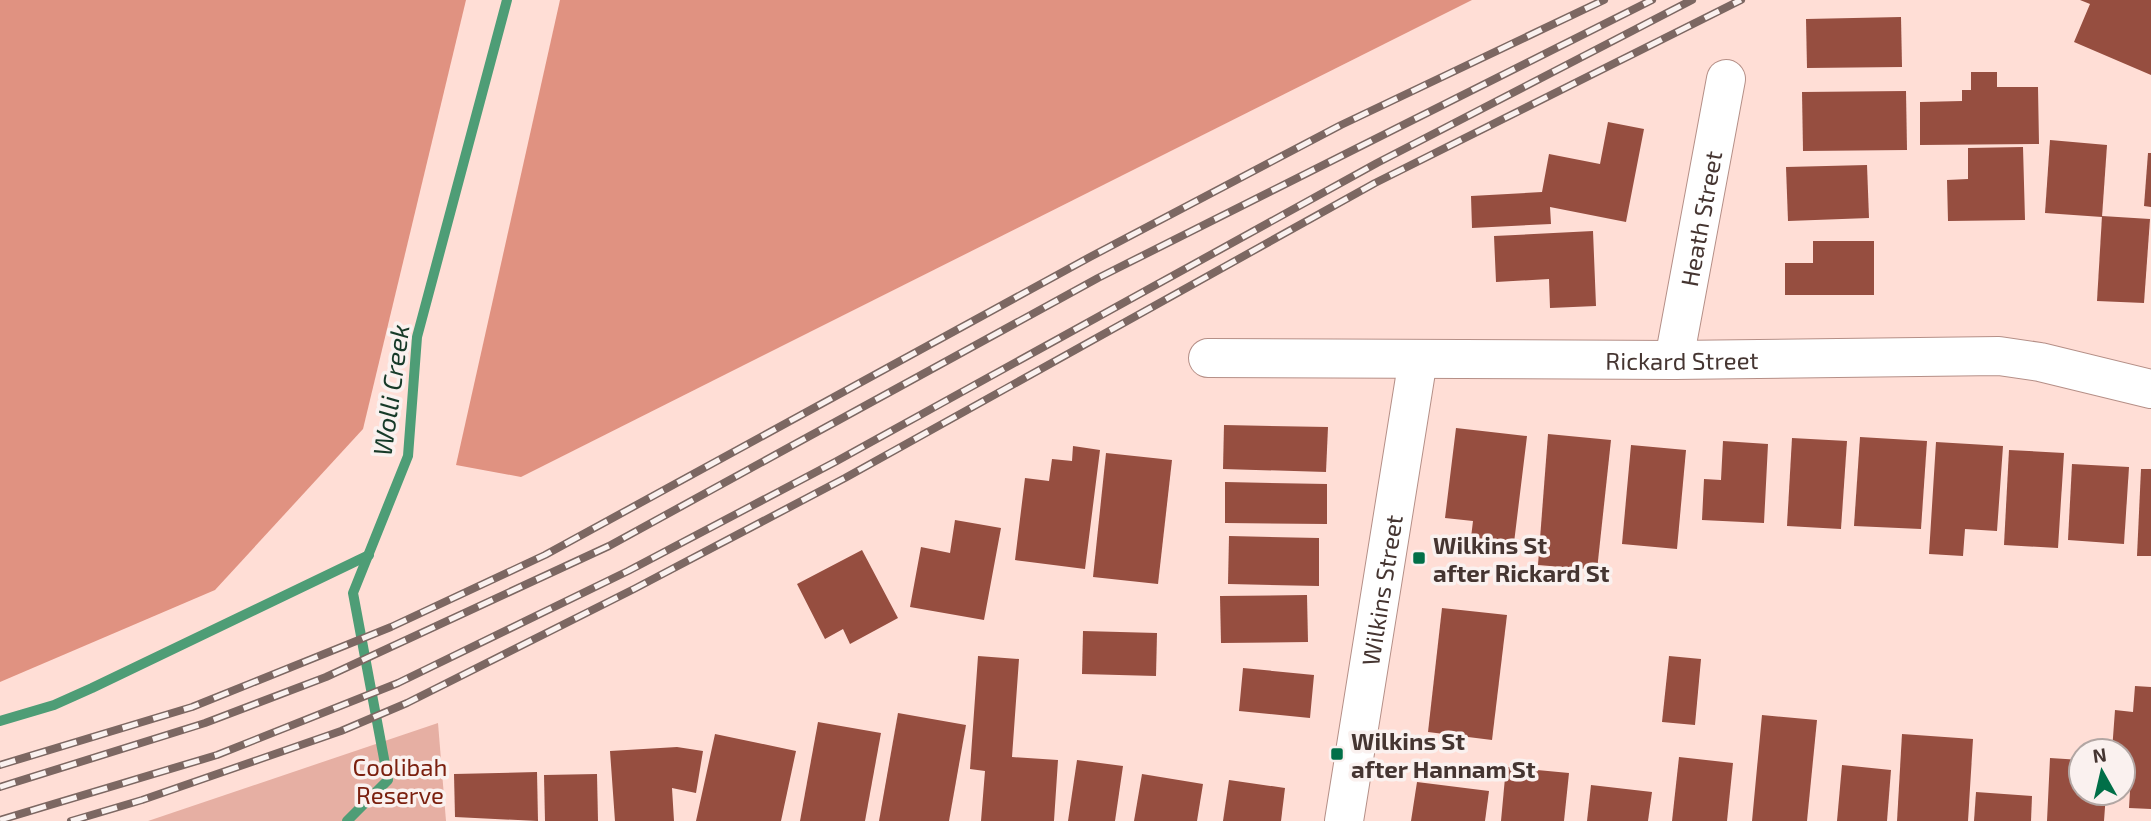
<svg xmlns="http://www.w3.org/2000/svg" width="2151" height="821" viewBox="0 0 2151 821" font-family="'Exo 2',sans-serif">
<style>
.green{fill:#e6afa3}
.forest{fill:#e09281}
.lines{fill:none;stroke-linecap:round;stroke-linejoin:round}
.stream{stroke:#4e9d76;stroke-width:10}
.building{fill:#964e40}
.street-casing{stroke:#b58f87;stroke-width:40}
.street{stroke:#fff;stroke-width:38}
.rail-casing{stroke:#7c6762;stroke-width:8}
.rail{stroke:#faf1ef;stroke-width:5;stroke-dasharray:16;stroke-linecap:butt}
.poi-dot{fill:#016f48;stroke:#faf1ef;stroke-width:2.5}
.labels{text-anchor:middle;dominant-baseline:central;stroke-width:7;stroke-linejoin:round;paint-order:stroke}
.street-label{font-size:24px;fill:#453531;stroke:#faf1ef}
.poi-label{font-size:24px;font-weight:bold;fill:#453531;stroke:#faf1ef;text-anchor:start}
.park-label{font-size:24px;fill:#7b200f;stroke:#faf1ef}
.water-label{font-size:26px;font-style:italic;fill:#173a28;stroke:#faf1ef}
</style>
<rect width="100%" height="100%" fill="#ffded6"/>
<!-- green -->
<polygon class="green" points="438,723 446,821 148,821"/>
<!-- forest -->
<g class="forest">
<polygon points="0,0 466,0 363,429 215,590 0,682"/>
<polygon points="560,0 1472,0 521,477 456,465"/>
</g>
<g class="lines">
<!-- stream -->
<g class="stream">
<polyline points="0,721 54,705 92,688 369,555"/>
<polyline points="347,821 388,780 353,593 408,456 417,337 507,0"/>
</g>
</g>
<!-- building -->
<g class="building">
<polygon points="2080,0 2151,0 2151,75 2074,42 2090,4"/>
<polygon points="1901,17 1902,67 1807,68 1806,19"/>
<polygon points="1971,72 1997,72 1997,87 2038,87 2039,144 1920,145 1920,102 1962,101 1962,90 1971,90"/>
<polygon points="1906,91 1907,150 1803,151 1802,92"/>
<polygon points="1608,122 1644,129 1626,222 1550,207 1551,224 1472,228 1471,196 1542,192 1549,154 1600,164"/>
<polygon points="2050,140 2107,145 2102,217 2045,213"/>
<polygon points="2023,147 2025,220 1948,221 1947,180 1968,179 1968,148"/>
<polygon points="2148,153 2151,153 2151,207 2144,206"/>
<polygon points="1867,165 1869,218 1788,221 1786,167"/>
<polygon points="2102,216 2150,219 2144,303 2097,301"/>
<polygon points="1593,231 1596,306 1550,308 1549,279 1496,282 1494,236"/>
<polygon points="1813,241 1874,241 1874,295 1785,295 1785,263 1813,263"/>
<polygon points="1224,425 1328,427 1326,472 1223,469"/>
<polygon points="1456,428 1527,436 1513,551 1470,546 1473,521 1445,518"/>
<polygon points="1548,434 1611,440 1597,570 1538,565"/>
<polygon points="1860,437 1927,441 1921,529 1854,526"/>
<polygon points="1792,438 1847,441 1841,529 1787,526"/>
<polygon points="1723,441 1768,444 1764,523 1702,520 1704,479 1721,480"/>
<polygon points="1936,442 2003,446 1997,531 1965,529 1963,556 1929,554"/>
<polygon points="1631,445 1686,450 1677,549 1622,544"/>
<polygon points="1073,446 1100,450 1085,569 1015,560 1025,478 1049,481 1052,459 1072,461"/>
<polygon points="2009,450 2064,453 2058,548 2004,545"/>
<polygon points="1106,453 1172,460 1158,584 1093,577"/>
<polygon points="2072,464 2129,467 2124,544 2068,540"/>
<polygon points="2141,469 2151,469 2151,556 2137,556"/>
<polygon points="1225,482 1327,484 1327,524 1225,523"/>
<polygon points="955,520 1001,528 984,620 910,607 921,547 950,553"/>
<polygon points="1229,536 1319,538 1319,586 1228,584"/>
<polygon points="862,550 898,618 850,644 843,629 825,639 797,584"/>
<polygon points="1307,595 1308,642 1221,643 1220,596"/>
<polygon points="1442,608 1507,615 1492,740 1428,732"/>
<polygon points="1083,631 1157,633 1156,676 1082,674"/>
<polygon points="978,656 1019,659 1012,757 1058,760 1054,821 981,821 985,771 970,769"/>
<polygon points="1669,656 1701,659 1695,725 1662,722"/>
<polygon points="1243,668 1314,675 1310,718 1239,711"/>
<polygon points="2135,686 2151,687 2151,809 2129,808 2130,791 2123,790 2123,751 2112,751 2115,710 2133,712"/>
<polygon points="898,713 966,725 949,821 879,821"/>
<polygon points="1762,715 1817,720 1807,821 1752,821"/>
<polygon points="818,722 881,733 865,821 800,821"/>
<polygon points="715,734 796,751 781,821 696,821"/>
<polygon points="1902,734 1973,739 1968,821 1897,821"/>
<polygon points="677,747 703,751 696,793 672,788 674,821 615,821 610,751"/>
<polygon points="1679,757 1733,763 1727,821 1672,821"/>
<polygon points="2050,758 2081,760 2081,793 2106,793 2104,821 2047,821"/>
<polygon points="1077,760 1123,766 1115,821 1068,821"/>
<polygon points="1842,765 1891,770 1887,821 1837,821"/>
<polygon points="1506,767 1569,773 1564,821 1501,821"/>
<polygon points="537,772 538,821 455,817 454,774"/>
<polygon points="597,774 598,821 545,821 544,775"/>
<polygon points="1142,774 1203,784 1197,821 1134,821"/>
<polygon points="1229,780 1285,788 1281,821 1223,821"/>
<polygon points="1417,782 1489,791 1485,821 1411,821"/>
<polygon points="1591,785 1652,792 1648,821 1587,821"/>
<polygon points="1976,792 2032,796 2031,821 1974,821"/>
</g>
<g class="lines">
<defs>
<g id="street">
<path id="s1" d="M1208 358 1674 360 1999 356 2040 362 2151 389"/>
<path id="s2" d="M1674 360 1726 79"/>
<path id="s3" d="M1344 821 1418 359"/>
</g>
</defs>
<!-- street casing -->
<use href="#street" class="street-casing"/>
<!-- street -->
<use href="#street" class="street"/>
<defs>
<g id="rail">
<polyline points="0,765 192,707 391,627 545,555 1090,257 1341,125 1604,0"/>
<polyline points="0,787 205,723 326,677 609,546 1098,278 1652,0"/>
<polyline points="0,820 217,755 398,683 628,571 835,462 1377,163 1692,0"/>
<polyline points="71,821 142,800 341,731 407,703 634,589 845,478 1375,183 1741,0"/>
</g>
</defs>
<!-- rail casing -->
<use href="#rail" class="rail-casing"/>
<!-- rail -->
<use href="#rail" class="rail"/>
</g>
<!-- markers -->
<g class="poi-dot">
<rect x="1412" y="551" width="14" height="14" rx="3.5"/>
<rect x="1330" y="747" width="14" height="14" rx="3.5"/>
</g>
<g class="labels">
<!-- street labels -->
<g class="street-label">
<text stroke="none"><textPath href="#s2" startOffset="144">Heath Street</textPath></text>
<text stroke="none"><textPath href="#s1" startOffset="474">Rickard Street</textPath></text>
<text stroke="none"><textPath href="#s3" startOffset="234">Wilkins Street</textPath></text>
</g>
<!-- poi labels -->
<g class="poi-label">
<text x="1433" y="544">Wilkins St<tspan x="1433" dy="28">after Rickard St</tspan></text>
<text x="1351" y="740">Wilkins St<tspan x="1351" dy="28">after Hannam St</tspan></text>
</g>
<!-- park labels -->
<g class="park-label">
<text x="400" y="766">Coolibah<tspan x="400" dy="28">Reserve</tspan></text>
</g>
<!-- water labels -->
<g class="water-label">
<text transform="translate(390 390) rotate(-82)">Wolli Creek</text>
</g>
</g>
<!-- north arrow -->
<g transform="translate(2102 772) rotate(352)"><circle r="33" fill="#faf1ef" stroke="#b2a6a3" stroke-width="2"/>
<path d="M0-5L12 26L0 18L-12 26Z" fill="#016f48"/>
<text y="-10" font-size="19" font-weight="bold" text-anchor="middle" fill="#453531">N</text>
</g>
</svg>
